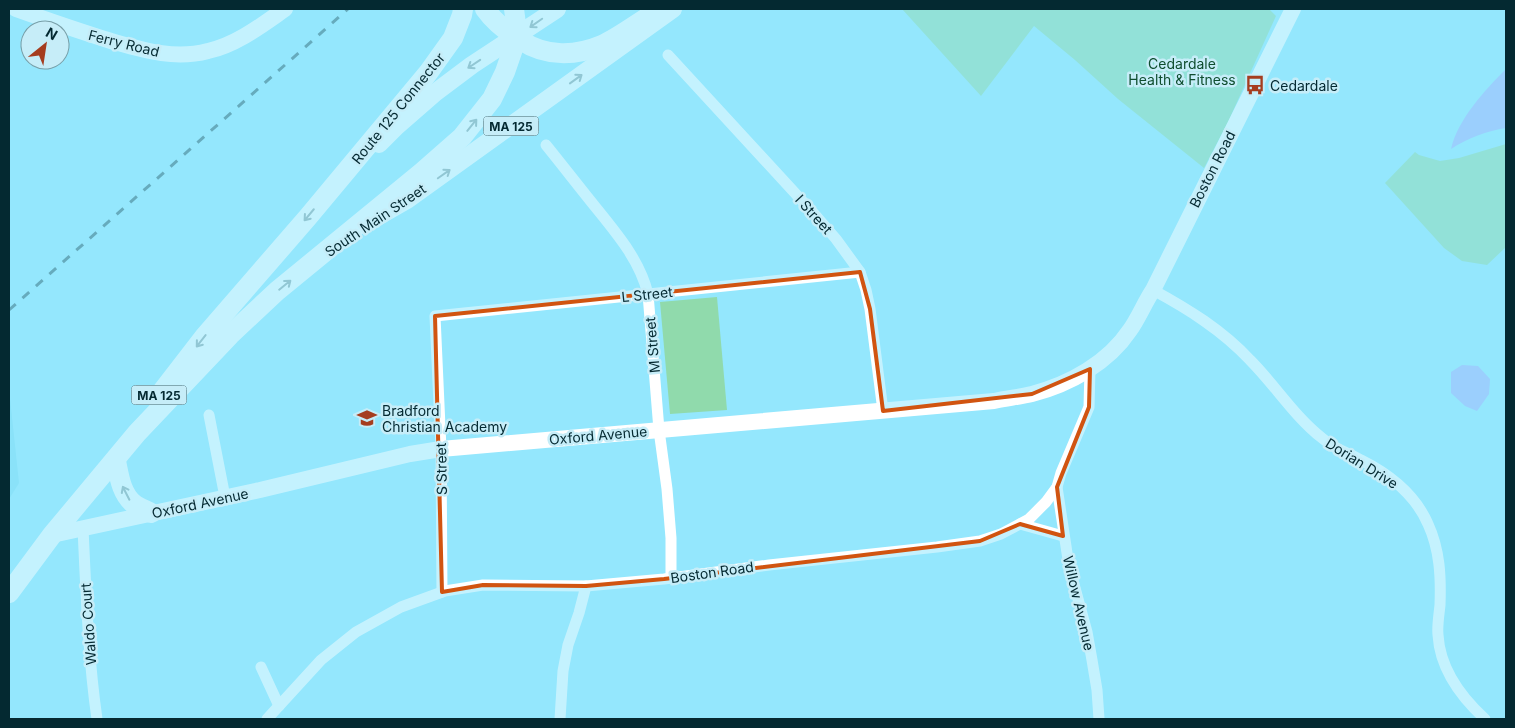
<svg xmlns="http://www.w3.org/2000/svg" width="1515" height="728" viewBox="0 0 1515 728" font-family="Inter,sans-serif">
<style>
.built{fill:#7fdbf3}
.green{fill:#90daac}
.water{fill:#a5b1fc}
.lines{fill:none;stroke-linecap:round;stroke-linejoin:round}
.street{stroke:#fff;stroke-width:11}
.secondary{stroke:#fff;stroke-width:16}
.primary{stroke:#fff;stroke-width:18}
.highway{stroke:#fff;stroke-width:20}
.rail{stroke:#30636f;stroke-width:3;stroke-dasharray:9 9;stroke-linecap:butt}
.oneway{stroke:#8e9fa2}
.marked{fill:none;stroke:#d15410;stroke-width:4;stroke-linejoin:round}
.labels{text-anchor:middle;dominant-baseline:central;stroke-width:5;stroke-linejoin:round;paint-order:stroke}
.shield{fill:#c6edf8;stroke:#3e646d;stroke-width:1}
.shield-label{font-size:12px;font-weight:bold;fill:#042931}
.street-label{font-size:14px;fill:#042931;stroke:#c6edf8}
.park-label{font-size:14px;fill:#0f4e2f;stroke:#c6edf8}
.poi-label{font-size:14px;fill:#042931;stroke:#c6edf8;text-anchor:start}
</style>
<rect width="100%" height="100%" fill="#94e7fd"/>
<!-- built -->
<polygon class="built" points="9,389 19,483 9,499"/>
<!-- green -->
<g class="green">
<polygon points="902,9 1269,9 1276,16 1228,122 1204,168 1118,99 1075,60 1034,26 981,96"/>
<polygon points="1506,144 1506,247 1487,265 1462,261 1444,248 1385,183 1415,152 1419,155 1440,161 1459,158"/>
<polygon points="717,297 727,410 670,414 660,302"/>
</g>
<!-- water -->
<g class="water">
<path d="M1506 69V128C1487 131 1468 138 1451 149 1458 119 1485 90 1506 69Z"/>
<polygon points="1462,365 1478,366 1490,379 1489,394 1477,411 1465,406 1451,393 1451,372"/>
</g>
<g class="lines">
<!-- street -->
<g class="street">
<polyline points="668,55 817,217 836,239 860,272 866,290 870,309 883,411"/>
<path d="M546 145C563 166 580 188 597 209 618 235 640 261 648 294L659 430 667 489 671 538V578"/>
<path d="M1153 290C1188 309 1222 330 1250 360 1275 385 1294 416 1322 438 1333 448 1348 453 1361 460 1389 474 1415 494 1428 524 1440 550 1441 577 1440 605 1439 615 1437 626 1438 635 1440 669 1461 697 1485 719"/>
<polyline points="209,415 225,497"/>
<polyline points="1057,487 1069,566 1087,632 1092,660 1097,690 1099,719"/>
<polyline points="1020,524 1063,536"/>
<path d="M83 528C86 592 88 656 97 719"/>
<polyline points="442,592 441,449 435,316 860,272"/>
<polyline points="261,667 279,706"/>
<polyline points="267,719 321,660 356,632 401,607 445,591 483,585 586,586 664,579 769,565 937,547 980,541 1001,534 1029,519 1046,502 1057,487 1061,473 1089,407 1090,369"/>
<polyline points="560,719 563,671 568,645 579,613 586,586"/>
</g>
<!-- secondary -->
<g class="secondary">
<path d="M16 9C47 20 79 31 111 41 143 50 174 60 208 51 236 45 262 25 285 9"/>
<path d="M52 535 260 490 410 454 441 449 994 401C1007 398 1020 397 1032 394 1070 384 1108 363 1130 330 1138 319 1145 302 1153 290L1293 9"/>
</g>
<!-- primary -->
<g class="primary">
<polyline points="379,144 397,126 436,92 472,65 557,9"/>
<polyline points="379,216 407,200 673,9"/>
</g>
<!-- highway -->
<g class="highway">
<path d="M485 9C495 23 507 32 522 41 546 57 576 56 602 45 620 37 643 19 661 9"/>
<polyline points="160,394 204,337 308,217 428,73 453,38 462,15 463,9"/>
<path d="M116 461C119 475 121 494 134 504 139 508 146 510 151 513"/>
<polyline points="9,593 52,535 137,433 230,335 277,291 421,173 462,137 492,99 505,72 514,46 516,24 514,9"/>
</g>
<!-- rail -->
<polyline class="rail" points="9,310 348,9"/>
</g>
<!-- one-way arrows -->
<defs><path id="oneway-shaft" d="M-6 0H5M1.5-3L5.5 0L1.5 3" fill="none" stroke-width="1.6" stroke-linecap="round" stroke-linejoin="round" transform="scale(1.25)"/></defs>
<g class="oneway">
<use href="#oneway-shaft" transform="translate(536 23) rotate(145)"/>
<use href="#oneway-shaft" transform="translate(474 64) rotate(146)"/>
<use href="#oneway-shaft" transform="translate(576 79) rotate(-36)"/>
<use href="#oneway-shaft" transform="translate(472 125) rotate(-51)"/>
<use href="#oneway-shaft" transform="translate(444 174) rotate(-35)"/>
<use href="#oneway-shaft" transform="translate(309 215) rotate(130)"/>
<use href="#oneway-shaft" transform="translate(285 285) rotate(-39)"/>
<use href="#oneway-shaft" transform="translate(201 341) rotate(128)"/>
<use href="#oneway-shaft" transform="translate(126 493) rotate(-117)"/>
</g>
<!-- marked area -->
<path d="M0 0H1515V728H0ZM860 272 870 309 883 411 1032 394 1090 369 1089 407 1057 487 1063 536 1020 524 980 541 664 579 586 586 483 585 442 592 435 316Z" fill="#94e7fd" fill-opacity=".55" fill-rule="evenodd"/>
<path class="marked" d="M860 272 870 309 883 411 1032 394 1090 369 1089 407 1057 487 1063 536 1020 524 980 541 664 579 586 586 483 585 442 592 435 316Z"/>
<!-- icons -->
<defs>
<symbol id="bus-bare" viewBox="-9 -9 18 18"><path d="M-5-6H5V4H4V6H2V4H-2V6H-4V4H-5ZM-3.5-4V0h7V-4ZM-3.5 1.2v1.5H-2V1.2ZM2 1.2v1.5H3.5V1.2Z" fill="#a53d1f" stroke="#c6edf8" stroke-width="2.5" paint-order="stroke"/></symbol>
<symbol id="school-bare" viewBox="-9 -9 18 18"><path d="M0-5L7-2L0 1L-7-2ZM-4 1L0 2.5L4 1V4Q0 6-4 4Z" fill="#a53d1f" stroke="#c6edf8" stroke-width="2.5" paint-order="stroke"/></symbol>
</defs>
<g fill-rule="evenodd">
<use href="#bus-bare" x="1241" y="71" width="28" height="28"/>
<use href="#school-bare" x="353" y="404" width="28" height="28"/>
</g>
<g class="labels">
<!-- shield labels -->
<g class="shield">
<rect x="483.5" y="116.5" width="55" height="19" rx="4"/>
<rect x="131.5" y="385.5" width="55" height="19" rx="4"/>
</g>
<g class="shield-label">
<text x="511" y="126">MA 125</text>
<text x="159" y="395">MA 125</text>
</g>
<!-- street labels -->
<g class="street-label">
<text transform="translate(124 43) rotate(14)">Ferry Road</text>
<text transform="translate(398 108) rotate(-51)">Route 125 Connector</text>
<text transform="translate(1212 169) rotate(-63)">Boston Road</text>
<text transform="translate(814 214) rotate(48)">I Street</text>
<text transform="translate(375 220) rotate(-34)">South Main Street</text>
<text transform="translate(647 294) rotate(-6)">L Street</text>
<text transform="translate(652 345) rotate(-95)">M Street</text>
<text transform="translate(598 435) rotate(-5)">Oxford Avenue</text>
<text transform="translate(1362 463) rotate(32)">Dorian Drive</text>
<text transform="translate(441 469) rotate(-91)">S Street</text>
<text transform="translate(200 503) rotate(-12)">Oxford Avenue</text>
<text transform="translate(712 572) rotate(-8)">Boston Road</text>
<text transform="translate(1079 603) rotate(77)">Willow Avenue</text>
<text transform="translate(88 624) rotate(-94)">Waldo Court</text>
</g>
<!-- park labels -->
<g class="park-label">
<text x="1182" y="63">Cedardale<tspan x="1182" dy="16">Health &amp; Fitness</tspan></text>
</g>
<!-- poi labels -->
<g class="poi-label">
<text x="1270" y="85">Cedardale</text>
<text x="382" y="410">Bradford<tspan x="382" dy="16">Christian Academy</tspan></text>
</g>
</g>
<!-- border -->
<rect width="1515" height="728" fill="none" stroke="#042931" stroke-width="20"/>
<!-- north arrow -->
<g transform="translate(45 45) rotate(30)"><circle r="24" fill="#c6edf8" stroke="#789fa8"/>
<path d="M0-4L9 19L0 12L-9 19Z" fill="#a53d1f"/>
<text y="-8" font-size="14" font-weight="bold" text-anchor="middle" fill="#042931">N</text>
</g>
</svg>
